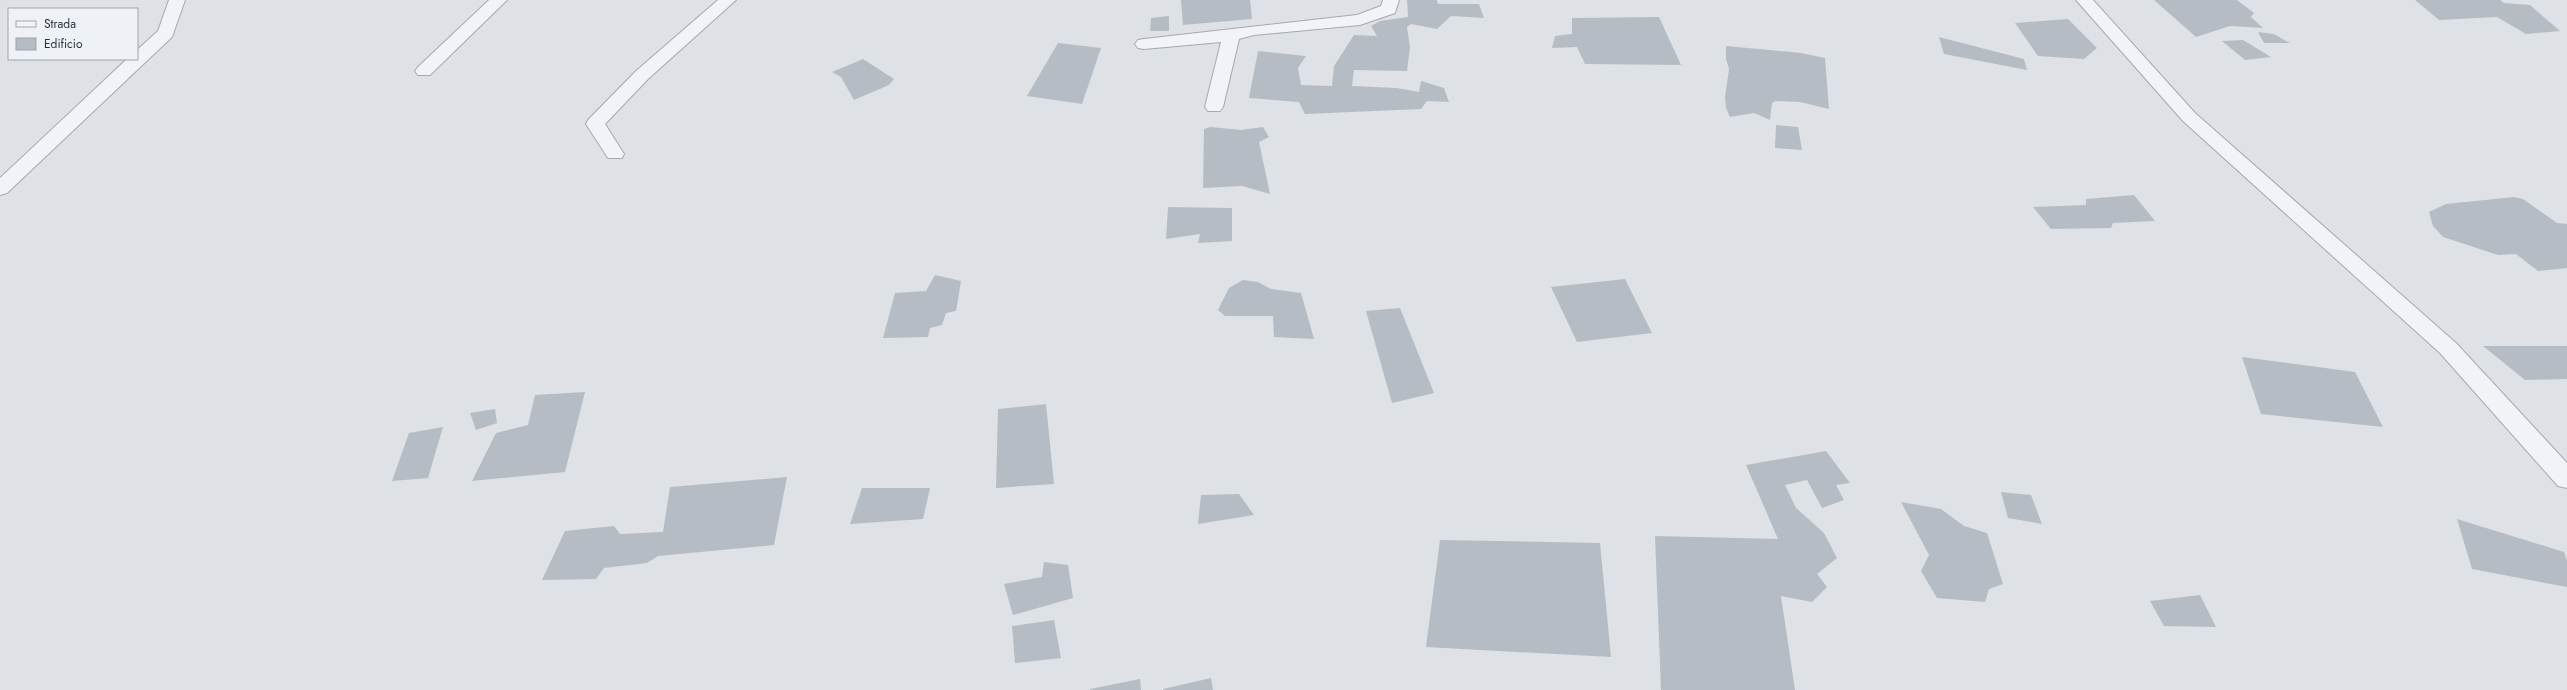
<svg xmlns="http://www.w3.org/2000/svg" width="2567" height="690" viewBox="0 0 2567 690" font-family="Jost,sans-serif">
<style>
.building{fill:#b6bcc4}
.lines{fill:none;stroke-linecap:round;stroke-linejoin:round}
.minor-casing{stroke:#a4a9b1;stroke-width:2}
.minor{fill:#f1f3f6;fill-rule:evenodd}
</style>
<rect width="100%" height="100%" fill="#dee2e7"/>
<!-- building -->
<g class="building">
<polygon points="1181,0 1250,0 1252,19 1183,25"/>
<polygon points="1407,0 1437,0 1438,4 1479,4 1484,18 1451,16 1437,29 1411,24 1407,27 1410,47 1407,71 1354,70 1352,86 1397,88 1419,92 1421,81 1444,88 1449,102 1427,101 1421,109 1305,114 1299,102 1249,98 1258,51 1306,56 1298,68 1301,85 1332,86 1334,66 1354,35 1377,36 1371,26 1380,21 1408,17"/>
<polygon points="2154,0 2237,0 2254,13 2251,17 2263,28 2230,26 2196,37"/>
<polygon points="2415,0 2500,0 2504,3 2530,5 2560,31 2526,34 2497,17 2439,20"/>
<polygon points="1169,16 1169,31 1150,31 1151,18"/>
<polygon points="1659,17 1681,65 1585,64 1577,47 1552,48 1555,36 1572,34 1572,18"/>
<polygon points="2068,19 2097,48 2084,59 2038,56 2015,23"/>
<polygon points="2258,32 2274,34 2290,43 2264,43"/>
<polygon points="1939,37 2024,59 2027,70 1944,54"/>
<polygon points="2243,40 2271,57 2245,60 2222,41"/>
<polygon points="1058,43 1101,48 1082,104 1027,96"/>
<polygon points="1726,46 1801,53 1825,58 1829,109 1800,102 1776,101 1772,103 1770,120 1754,113 1730,117 1726,108 1725,97 1729,69 1726,59"/>
<polygon points="863,59 894,79 889,85 854,100 841,77 832,72"/>
<polygon points="1776,125 1798,127 1802,150 1775,148"/>
<polygon points="1210,127 1241,130 1263,127 1269,137 1259,142 1270,194 1242,186 1203,188 1204,129"/>
<polygon points="2134,195 2155,221 2113,223 2111,228 2051,229 2033,207 2086,205 2086,199"/>
<polygon points="2514,197 2523,199 2557,223 2567,224 2567,268 2538,271 2516,254 2498,255 2443,237 2433,226 2429,212 2446,204"/>
<polygon points="1168,207 1232,208 1232,241 1198,243 1200,234 1166,239"/>
<polygon points="935,275 961,281 956,311 946,313 942,325 930,328 928,337 883,338 895,293 926,291"/>
<polygon points="1625,279 1652,333 1577,342 1551,287"/>
<polygon points="1243,280 1258,282 1271,289 1301,293 1314,339 1274,337 1273,316 1225,316 1218,310 1229,288"/>
<polygon points="1400,308 1434,393 1392,403 1366,311"/>
<polygon points="2483,346 2567,346 2567,379 2525,380"/>
<polygon points="2242,357 2355,372 2383,427 2261,414"/>
<polygon points="585,392 565,472 472,481 496,433 528,425 535,395"/>
<polygon points="1046,404 1054,484 996,488 998,409"/>
<polygon points="495,409 497,423 476,430 470,413"/>
<polygon points="443,427 428,478 392,481 409,433"/>
<polygon points="1826,451 1850,483 1836,485 1844,500 1822,508 1807,480 1785,485 1796,508 1824,533 1837,558 1817,574 1827,587 1812,602 1781,596 1795,690 1661,690 1655,536 1778,539 1746,465"/>
<polygon points="787,477 774,545 658,556 647,563 604,568 596,579 542,580 565,531 614,526 620,534 663,532 670,487"/>
<polygon points="862,488 930,488 923,519 850,524"/>
<polygon points="2001,492 2031,495 2042,524 2008,518"/>
<polygon points="1239,494 1254,515 1198,524 1201,495"/>
<polygon points="1901,502 1941,509 1964,526 1987,533 2003,584 1989,589 1985,602 1937,598 1921,571 1929,555"/>
<polygon points="2457,519 2564,552 2567,561 2567,587 2472,569"/>
<polygon points="1440,540 1600,543 1611,657 1426,647"/>
<polygon points="1044,562 1068,565 1073,598 1013,615 1004,584 1042,577"/>
<polygon points="2200,595 2216,627 2164,626 2150,601"/>
<polygon points="1054,620 1061,658 1015,663 1012,626"/>
<polygon points="1211,678 1213,690 1163,690 1163,689"/>
<polygon points="1140,679 1141,690 1090,690 1090,689"/>
</g>
<g class="lines">
<defs>
<g id="minor">
<polygon points="169,0 185,0 172,37 7,193 0,195 0,178 127,59 137,59 137,50 158,31"/>
<polygon points="489,0 507,0 430,75 418,75 415,71 418,67"/>
<polygon points="718,0 736,0 648,79 605,124 624,154 622,158 608,158 586,124 588,120 636,71"/>
<polygon points="1383,0 1399,0 1395,13 1360,25 1254,35 1239,39 1223,107 1220,111 1208,111 1205,107 1221,42 1144,49 1138,48 1135,44 1138,40 1144,39 1357,15 1381,6"/>
<polygon points="2076,0 2093,0 2195,113 2456,343 2567,463 2567,488 2558,486 2440,353 2183,121"/>
</g>
</defs>
<!-- minor casing -->
<use href="#minor" class="minor-casing"/>
<!-- minor -->
<use href="#minor" class="minor"/>
</g>
<!-- legend -->
<rect x="8" y="8" width="130" height="52" fill="#eef1f5" stroke="#9fa4ab"/>
<rect x="16" y="21" width="20" height="6" fill="#f1f3f6" stroke="#9fa4ab"/>
<text x="44" y="28" font-size="12" fill="#28313d">Strada</text>
<rect x="16" y="38" width="20" height="12" fill="#b6bcc4" stroke="#9fa4ab"/>
<text x="44" y="48" font-size="12" fill="#28313d">Edificio</text>
</svg>
